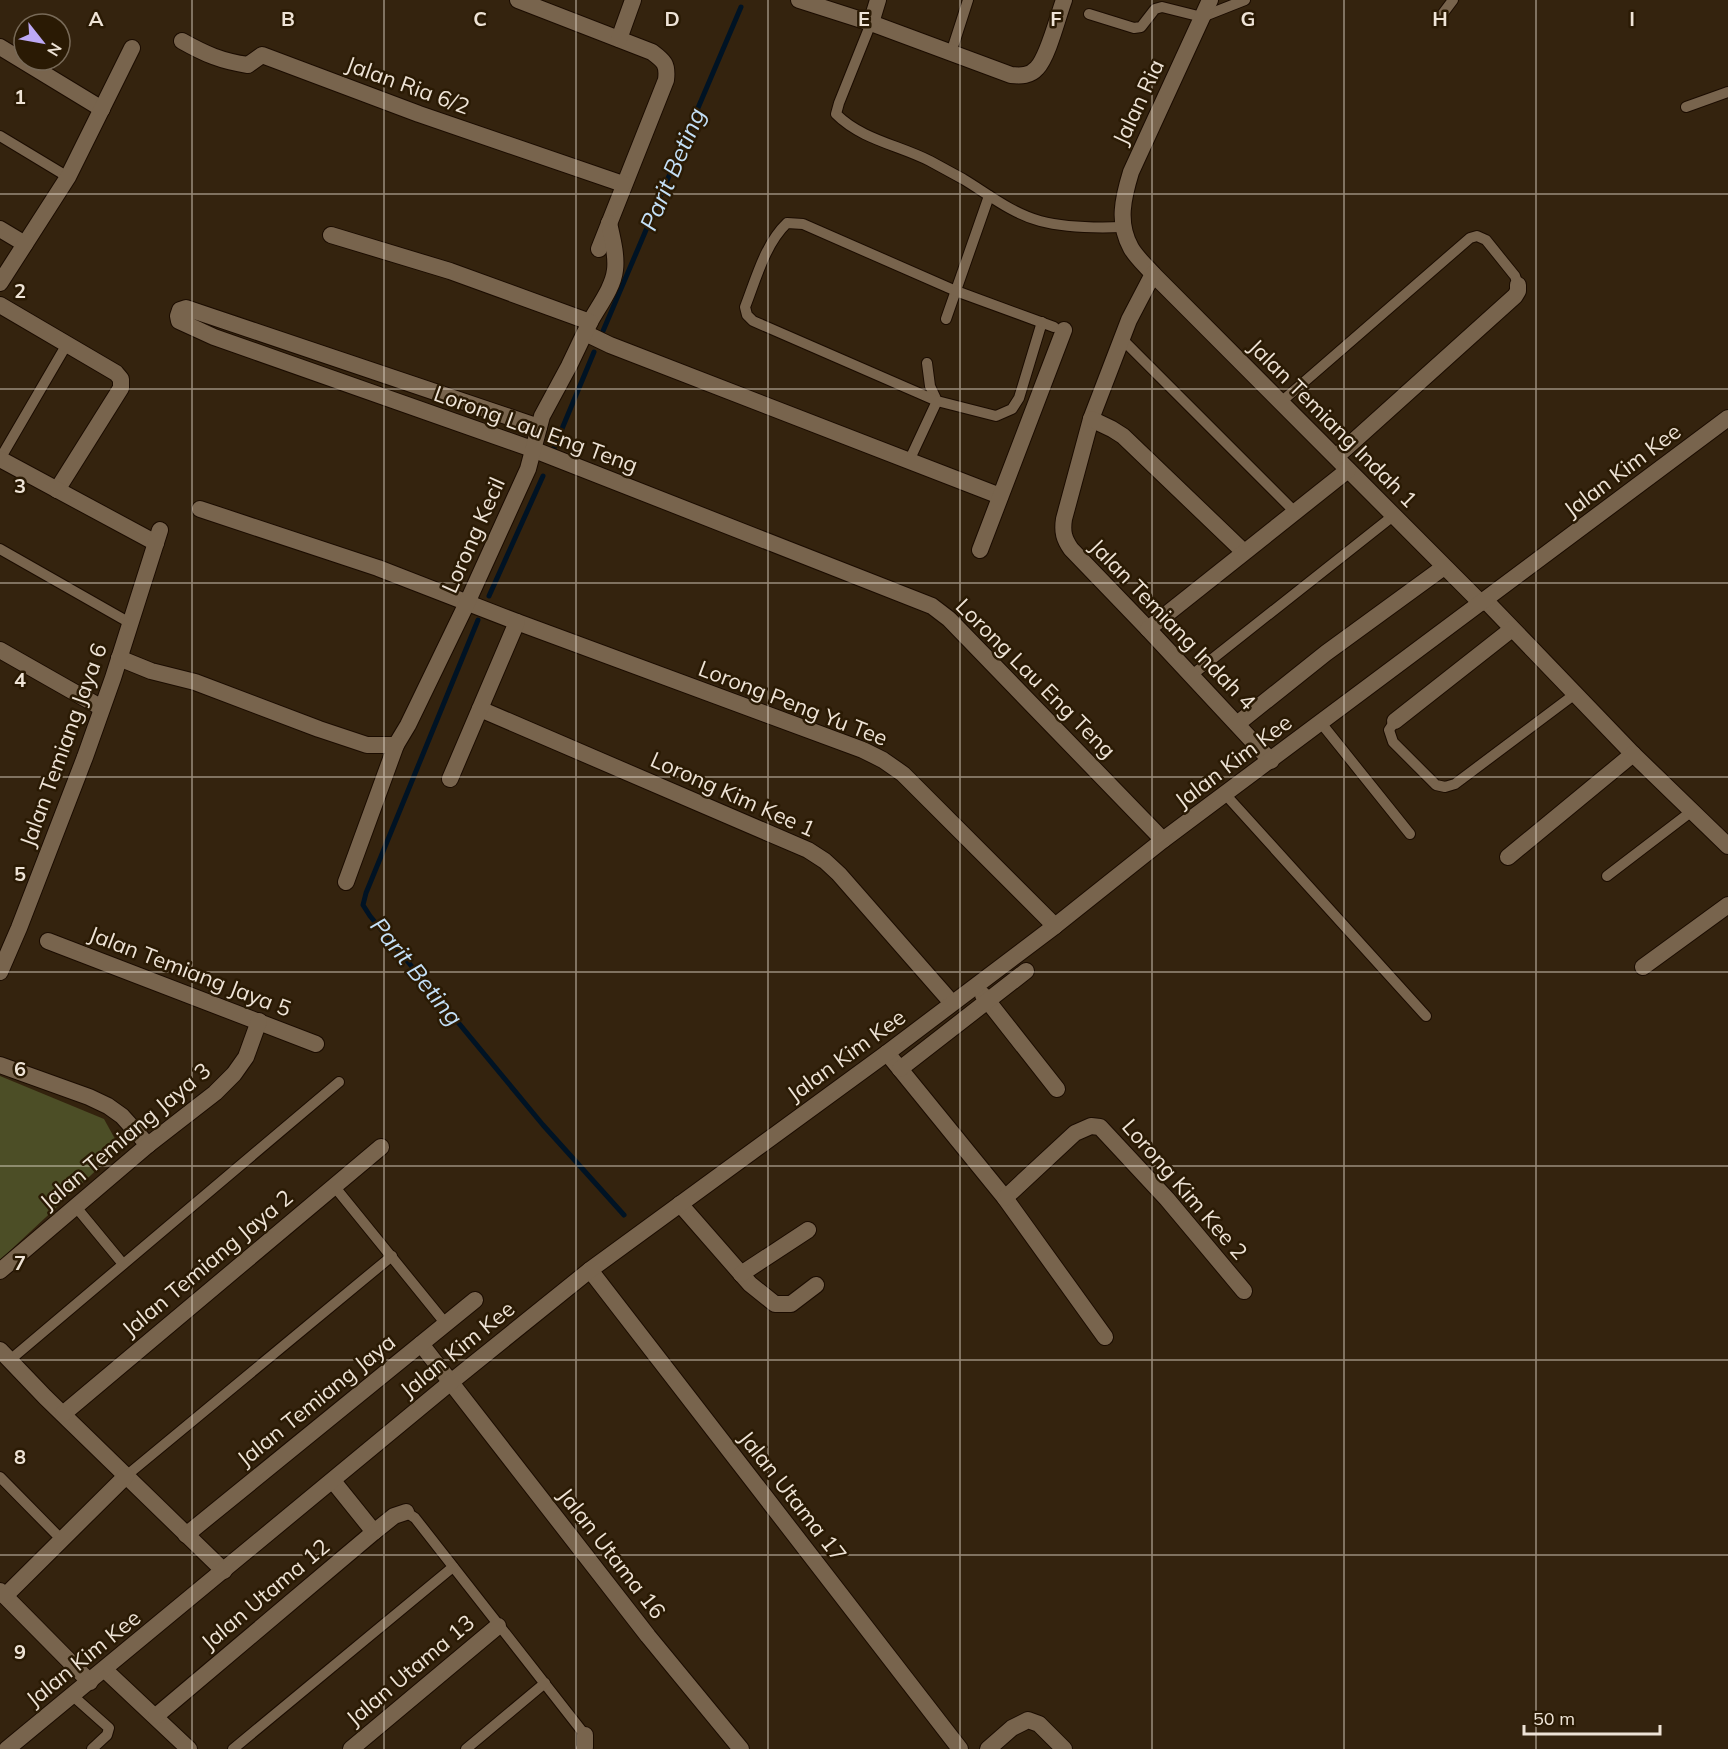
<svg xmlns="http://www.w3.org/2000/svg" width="1728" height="1749" viewBox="0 0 1728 1749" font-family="Mulish,sans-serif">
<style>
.green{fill:#4c4e26}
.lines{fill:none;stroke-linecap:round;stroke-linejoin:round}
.stream{stroke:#001324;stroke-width:5}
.service-casing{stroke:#1b0c00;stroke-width:12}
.minor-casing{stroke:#1b0c00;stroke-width:18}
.tertiary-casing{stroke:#1b0c00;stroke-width:18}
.service{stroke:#78644d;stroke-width:10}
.minor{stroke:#78644d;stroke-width:16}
.tertiary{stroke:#78644d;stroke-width:16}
.grid{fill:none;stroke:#eee3d6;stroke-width:1.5;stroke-opacity:0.55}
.labels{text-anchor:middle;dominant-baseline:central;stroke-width:5;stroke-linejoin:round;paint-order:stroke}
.street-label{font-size:22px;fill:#eee3d6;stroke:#2a1a04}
.water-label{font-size:24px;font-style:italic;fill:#c3dff6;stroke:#2a1a04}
.grid-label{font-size:20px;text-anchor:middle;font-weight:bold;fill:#eee3d6;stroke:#2a1a04;stroke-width:5;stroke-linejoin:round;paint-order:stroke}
</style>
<rect width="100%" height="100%" fill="#34230e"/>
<!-- green -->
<polygon class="green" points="0,1076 104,1119 120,1148 0,1260"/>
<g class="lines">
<!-- stream -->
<g class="stream">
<polyline points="603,331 741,7"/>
<polyline points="554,448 594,352"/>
<polyline points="489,596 543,476"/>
<polyline points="478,620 366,893 363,905 370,916 543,1125 624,1215"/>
</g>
<defs>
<g id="service">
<polyline points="1089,14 1134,28 1141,27 1155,9 1162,7 1202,17 1245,0"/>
<polyline points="1441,16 1453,0"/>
<path d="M871 23 839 103 836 114C862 140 899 145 930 161 941 167 952 173 963 179 988 194 1011 213 1040 221 1063 227 1098 228 1123 227"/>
<polyline points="951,53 968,0"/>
<polyline points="1686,107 1728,92"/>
<polyline points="0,136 68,177"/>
<polyline points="946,319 989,196"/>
<polyline points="1122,339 1295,512"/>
<polyline points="927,363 930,386 937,401 996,416 1012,409 1019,398 1042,322"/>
<polyline points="1281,402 1470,238 1477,236 1486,240 1515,276 1518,285"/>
<polyline points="0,459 67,344"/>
<path d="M909 461 937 401 753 321 747 315 745 307C756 279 765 244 787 223L803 224 956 291 1054 327"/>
<polyline points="0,549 130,623"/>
<polyline points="1192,675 1393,516"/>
<polyline points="1395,721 1389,730 1393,742 1436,785 1445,787 1455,784 1575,694"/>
<polyline points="1321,723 1410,834"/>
<polyline points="1225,794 1426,1016"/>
<polyline points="1607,876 1692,811"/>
<polyline points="334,1186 446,1324"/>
<polyline points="76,1207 123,1264"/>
<polyline points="10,1360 339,1082"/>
<polyline points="126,1476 392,1256"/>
<polyline points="0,1477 62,1540"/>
<polyline points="406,1512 415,1518 585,1735"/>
<polyline points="73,1696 109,1728 107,1735 92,1749"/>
<polyline points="233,1749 453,1567"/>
<polyline points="466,1749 545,1683"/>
</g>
<g id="minor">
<path d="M518 0 652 52C664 61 668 64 666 80L599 249"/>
<path d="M799 0 871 23 1011 75C1021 76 1030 76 1037 68 1048 57 1058 16 1064 0"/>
<path d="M1210 0 1131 172C1123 198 1117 223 1131 248 1136 257 1146 266 1153 274L1481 603"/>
<polyline points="871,23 878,0"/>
<polyline points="619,39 633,0"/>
<path d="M182 41C205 54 221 61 248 65L262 55 419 114 623 184"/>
<polyline points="0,47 102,109"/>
<polyline points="0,229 25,244"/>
<path d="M1153 274 1129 320 1091 419 1064 519C1062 532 1064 539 1071 549L1148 629 1271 761"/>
<polyline points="0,283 68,177 132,48"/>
<polyline points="0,305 116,373 121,379 121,388 57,490"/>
<path d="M590 322C598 307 613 288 615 270 617 255 612 237 609 223"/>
<polyline points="585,333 610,345 1000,496"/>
<polyline points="1091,419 1112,429 1123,436 1244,552"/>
<polyline points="539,427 186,308 180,310 178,316 179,321 214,337 532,449 932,606 949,619 1163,840"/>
<polyline points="1336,457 1515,296 1518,291 1518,285"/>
<polyline points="0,459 156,543"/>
<polyline points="200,509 378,568 517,622 863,750 883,760 903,774 1055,926"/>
<polyline points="980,550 1064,330"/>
<polyline points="1485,600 1633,754 1728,846"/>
<polyline points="1148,629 1348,470"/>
<polyline points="0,650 102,708"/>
<polyline points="119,658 151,671 195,682 319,729 367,745 396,745 408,725 467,603 528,469 542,416 569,366 590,322 450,271 331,235"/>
<polyline points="480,709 808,850 825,861 839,874 952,1003"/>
<polyline points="1395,721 1512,629"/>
<polyline points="1237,724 1326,653 1444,567"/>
<polyline points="450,779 517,622"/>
<polyline points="1508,857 1633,754"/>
<polyline points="346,882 396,745"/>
<polyline points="48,941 316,1044"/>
<polyline points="1643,967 1728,905"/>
<polyline points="0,972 19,928 85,757 113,678 160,530"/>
<polyline points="983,995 1057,1089"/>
<polyline points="887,1053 1005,1198 1105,1337"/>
<polyline points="0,1065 89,1097 108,1106 122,1116 148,1145"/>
<polyline points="900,1069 1026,971"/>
<polyline points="1005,1198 1075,1133 1091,1126 1100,1127 1167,1199 1244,1291"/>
<polyline points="680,1204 750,1284 775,1304 791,1304 816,1285"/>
<polyline points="590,1270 960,1749"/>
<polyline points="0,1271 148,1145 215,1093 234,1074 246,1057 259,1021"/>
<polyline points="741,1274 808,1230"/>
<polyline points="421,1344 648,1636 741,1749"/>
<polyline points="0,1350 45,1397 224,1571"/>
<polyline points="63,1414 381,1147"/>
<polyline points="333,1481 374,1532"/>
<polyline points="186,1535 475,1300"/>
<polyline points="0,1591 90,1682"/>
<polyline points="5,1596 126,1476"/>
<polyline points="105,1670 189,1749"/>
<polyline points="156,1716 374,1532 394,1516 406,1512"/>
<polyline points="351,1749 498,1626"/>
<polyline points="584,1749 585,1747 585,1735"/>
<polyline points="988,1749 1012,1728 1028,1720 1039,1724 1064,1749"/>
</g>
<polyline id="tertiary" points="7,1749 451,1382 590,1270 887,1053 1055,926 1163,840 1728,418"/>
</defs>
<!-- service casing -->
<use href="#service" class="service-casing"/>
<!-- minor casing -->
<use href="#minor" class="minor-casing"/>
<!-- tertiary casing -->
<use href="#tertiary" class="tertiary-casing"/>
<!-- service -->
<use href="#service" class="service"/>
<!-- minor -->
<use href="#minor" class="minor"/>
<!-- tertiary -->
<use href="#tertiary" class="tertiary"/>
</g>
<!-- grid -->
<path class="grid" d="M192 0V1749M384 0V1749M576 0V1749M768 0V1749M960 0V1749M1152 0V1749M1344 0V1749M1536 0V1749M0 194H1728M0 389H1728M0 583H1728M0 777H1728M0 972H1728M0 1166H1728M0 1360H1728M0 1555H1728"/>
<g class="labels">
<!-- street labels -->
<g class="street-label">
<text transform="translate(408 85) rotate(20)">Jalan Ria 6/2</text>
<text transform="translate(1138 102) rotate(-65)">Jalan Ria</text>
<text transform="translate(1333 423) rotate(45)">Jalan Temiang Indah 1</text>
<text transform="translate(536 429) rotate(20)">Lorong Lau Eng Teng</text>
<text transform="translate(1622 470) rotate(-37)">Jalan Kim Kee</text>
<text transform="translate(473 535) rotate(-66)">Lorong Kecil</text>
<text transform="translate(1173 624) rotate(46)">Jalan Temiang Indah 4</text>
<text transform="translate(1036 678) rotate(45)">Lorong Lau Eng Teng</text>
<text transform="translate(793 703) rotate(21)">Lorong Peng Yu Tee</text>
<text transform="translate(63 745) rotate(-70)">Jalan Temiang Jaya 6</text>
<text transform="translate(1233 761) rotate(-37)">Jalan Kim Kee</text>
<text transform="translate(733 794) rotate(24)">Lorong Kim Kee 1</text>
<text transform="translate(190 971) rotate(21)">Jalan Temiang Jaya 5</text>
<text transform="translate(846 1055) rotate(-36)">Jalan Kim Kee</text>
<text transform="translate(125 1136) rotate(-40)">Jalan Temiang Jaya 3</text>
<text transform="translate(1185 1189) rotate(49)">Lorong Kim Kee 2</text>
<text transform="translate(207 1263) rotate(-40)">Jalan Temiang Jaya 2</text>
<text transform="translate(457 1349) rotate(-39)">Jalan Kim Kee</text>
<text transform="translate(316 1400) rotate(-39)">Jalan Temiang Jaya</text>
<text transform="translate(793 1496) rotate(52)">Jalan Utama 17</text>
<text transform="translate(612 1553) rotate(52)">Jalan Utama 16</text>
<text transform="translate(265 1594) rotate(-40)">Jalan Utama 12</text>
<text transform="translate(83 1658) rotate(-39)">Jalan Kim Kee</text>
<text transform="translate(410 1670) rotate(-40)">Jalan Utama 13</text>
</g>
<!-- water labels -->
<g class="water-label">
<text transform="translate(672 169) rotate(-67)">Parit Beting</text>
<text transform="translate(417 971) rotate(51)">Parit Beting</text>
</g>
</g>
<g class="grid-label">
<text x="96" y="26">A</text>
<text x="288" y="26">B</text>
<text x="480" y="26">C</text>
<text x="672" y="26">D</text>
<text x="864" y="26">E</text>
<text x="1056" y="26">F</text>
<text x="1248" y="26">G</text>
<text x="1440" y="26">H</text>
<text x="1632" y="26">I</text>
<text x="20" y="104">1</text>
<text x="20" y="298">2</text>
<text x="20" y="493">3</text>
<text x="20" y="687">4</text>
<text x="20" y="881">5</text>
<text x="20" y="1076">6</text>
<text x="20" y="1270">7</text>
<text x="20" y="1464">8</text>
<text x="20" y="1659">9</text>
</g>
<!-- north arrow -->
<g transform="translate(42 42) rotate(121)"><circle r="28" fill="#2a1a04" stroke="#786a58" stroke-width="1.5"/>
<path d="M0-4.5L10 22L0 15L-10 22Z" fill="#bda9f5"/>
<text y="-9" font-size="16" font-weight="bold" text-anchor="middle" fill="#eee3d6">N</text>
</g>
<!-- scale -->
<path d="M1524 1725v9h136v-9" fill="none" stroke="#eee3d6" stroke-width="3"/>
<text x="1533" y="1725" font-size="18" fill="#eee3d6" stroke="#2a1a04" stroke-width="4.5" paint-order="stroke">50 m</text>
</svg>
